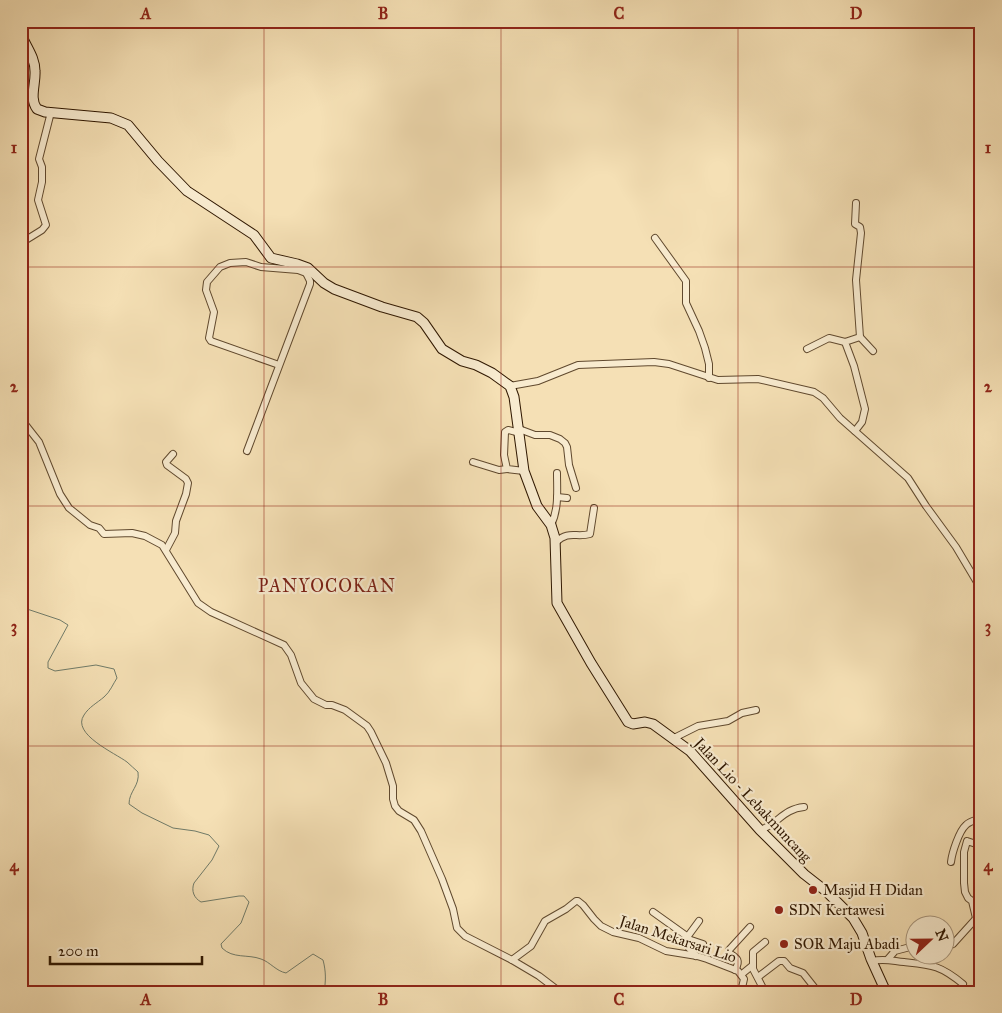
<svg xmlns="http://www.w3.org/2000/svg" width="1002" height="1013" viewBox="0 0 1002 1013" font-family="'IM FELL Great Primer',serif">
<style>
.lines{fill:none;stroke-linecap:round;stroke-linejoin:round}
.stream{stroke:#707b69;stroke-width:1}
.street-casing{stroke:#60492e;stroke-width:8}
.secondary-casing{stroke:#2f1701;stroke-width:11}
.street{stroke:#f8ebcf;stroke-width:6}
.secondary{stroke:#f8ebcf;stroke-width:9}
.grid{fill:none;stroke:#8f2418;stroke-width:1;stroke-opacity:0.55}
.poi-dot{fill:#8f2418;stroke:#f8ebcf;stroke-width:2}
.labels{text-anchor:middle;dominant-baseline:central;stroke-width:4.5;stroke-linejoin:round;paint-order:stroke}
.street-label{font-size:15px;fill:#2f1701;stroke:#f8ebcf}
.poi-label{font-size:15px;fill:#2f1701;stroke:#f8ebcf;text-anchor:start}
.quarter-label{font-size:18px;letter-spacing:1px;fill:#7a1f14;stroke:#f8ebcf}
.neatline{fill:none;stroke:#8f2418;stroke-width:2}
.grid-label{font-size:16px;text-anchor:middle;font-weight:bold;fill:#8f2418}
</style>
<rect width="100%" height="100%" fill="#f5e0b5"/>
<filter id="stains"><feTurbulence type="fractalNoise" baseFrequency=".004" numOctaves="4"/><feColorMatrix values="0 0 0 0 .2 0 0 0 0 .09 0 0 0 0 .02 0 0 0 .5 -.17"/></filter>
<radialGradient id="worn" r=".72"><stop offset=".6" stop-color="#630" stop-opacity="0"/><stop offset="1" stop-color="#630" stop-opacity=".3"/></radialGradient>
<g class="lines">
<!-- stream -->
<g class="stream">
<polyline points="21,586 21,597"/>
<path d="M21 597 24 606 27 609 60 620 68 625 48 662V668L55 671 96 665 114 669 117 678C113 684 110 692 104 697 97 703 89 707 84 715 71 734 115 753 127 762 131 765 134 769 138 772 140 786 129 791 129 804L142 813 173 828 195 831 209 835 219 846 212 860 194 883C191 891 194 898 201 902L239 896H244L249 902 241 923 221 944 222 948C233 959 248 954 261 959 270 962 276 971 286 973L313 954 323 960C326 971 326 981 324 992"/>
</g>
<defs>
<g id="street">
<polyline points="655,238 686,281 686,303 699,331 705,348 709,364 709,378"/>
<polyline points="21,243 42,230 46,225 38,200 42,182 42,167 39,159 51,112"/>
<polyline points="860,337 873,351"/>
<polyline points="807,349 829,338 845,342"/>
<polyline points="279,365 211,341 209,338 214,312 206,290 207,282 220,267 230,263 246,262 261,267 298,270 306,273 308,268"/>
<polyline points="510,386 538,381 578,365 654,362 669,364 718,380 758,379 814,392 823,398 840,418 908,478 926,506 956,547 981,589"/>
<polyline points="21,419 39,442 60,494 69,508 90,525 99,528 104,534 132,533 145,536 162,545 198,603 211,612 284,645 291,655 301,683 314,699 326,705 332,705 345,710 367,726 371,732 386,763 393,786 393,799 395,806 399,811 414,820 421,831 442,879 453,909 457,928 465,936 512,960 531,946 545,921 566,909 576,901 578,901 583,905 594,919 601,926 613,932 639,938 666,951 697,956 707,959 738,971 744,979 741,992"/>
<polyline points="519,429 535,435 550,435 560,439 565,443 567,447 569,465 576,488"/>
<polyline points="855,431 862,422 865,409 854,366 845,342 860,337 856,280 861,233 860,227 855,224 856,203"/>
<polyline points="520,433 508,430 505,432 504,455 507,469 524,471"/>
<polyline points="247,451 310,284 310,281 306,273"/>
<polyline points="473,462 499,470 507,469"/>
<polyline points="557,497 567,498"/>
<path d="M551 525C559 509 557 490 557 473"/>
<path d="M556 542C569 530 576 538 590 534L594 508"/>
<polyline points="166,550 175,533 176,521 186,494 188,483 186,479 167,465 166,462 173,454"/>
<polyline points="674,738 698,726 728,721 742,713 756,710"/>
<path d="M760 830C778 824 783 809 804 807"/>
<path d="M951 862C952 853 959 831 966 825 970 821 976 820 981 818"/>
<polyline points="653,912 688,937"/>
<polyline points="976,918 972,901 968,898 965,892 964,883 964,852 967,841 976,844"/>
<polyline points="688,939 703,944"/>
<polyline points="944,944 949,946 953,944 981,913"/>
<polyline points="696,956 689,948 688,936 699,921"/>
<polyline points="888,959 895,951 914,946"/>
<polyline points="512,960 539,976 560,992"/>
<path d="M872 961C884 958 893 961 904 962 932 965 940 965 963 984"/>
<polyline points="753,965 753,969 765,992"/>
<path d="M735 970C741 960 737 958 729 953V950L750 927"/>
<polyline points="742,974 753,965 753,952 765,942"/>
<polyline points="758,977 779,961 784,961 790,968 803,973 818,992"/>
</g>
<g id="secondary">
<polyline points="21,23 24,21"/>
<path d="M21 34C26 47 35 57 35 71 36 83 29 99 37 109L45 112 111 118 128 125 158 161 187 191 254 235 271 258 297 264 308 268 324 283 334 289 382 307 417 317 424 323 442 349 462 361 476 365 492 373 510 386 514 397 524 471 537 506 551 525 555 538 557 603 591 663 628 722 633 724 645 722 653 724 690 751 760 830 804 874 827 892 853 918 862 933 871 959 886 992"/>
</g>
</defs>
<!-- street casing -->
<use href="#street" class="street-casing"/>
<!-- secondary casing -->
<use href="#secondary" class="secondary-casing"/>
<!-- street -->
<use href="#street" class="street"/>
<!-- secondary -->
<use href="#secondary" class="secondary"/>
</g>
<!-- grid -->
<path class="grid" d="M264 21V992M501 21V992M738 21V992M21 267H981M21 506H981M21 746H981"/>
<!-- markers -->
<g class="poi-dot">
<circle cx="813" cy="890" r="5"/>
<circle cx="779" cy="910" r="5"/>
<circle cx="784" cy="944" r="5"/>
</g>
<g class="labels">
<!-- street labels -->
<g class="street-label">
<text transform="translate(753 800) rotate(47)">Jalan Lio - Lebakmuncang</text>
<text transform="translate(678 939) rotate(18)">Jalan Mekarsari Lio</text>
</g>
<!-- poi labels -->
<g class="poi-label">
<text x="823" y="890">Masjid H Didan</text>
<text x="789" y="910">SDN Kertawesi</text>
<text x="794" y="944">SOR Maju Abadi</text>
</g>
<!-- quarter labels -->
<g class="quarter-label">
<text x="327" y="586">PANYOCOKAN</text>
</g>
</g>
<!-- margin -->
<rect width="1002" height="1013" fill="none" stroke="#f5e0b5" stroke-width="55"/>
<!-- north arrow -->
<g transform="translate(930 940) rotate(68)"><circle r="24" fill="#f8ebcf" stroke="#a8967d"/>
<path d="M0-4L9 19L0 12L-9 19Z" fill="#8f2418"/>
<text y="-8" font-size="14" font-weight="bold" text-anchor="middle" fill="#2f1701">N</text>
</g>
<!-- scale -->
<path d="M50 956v8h152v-8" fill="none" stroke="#2f1701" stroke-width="2.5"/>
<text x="58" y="956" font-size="15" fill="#2f1701" stroke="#f8ebcf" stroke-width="4" paint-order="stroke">200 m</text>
<rect x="28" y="28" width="946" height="958" class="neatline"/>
<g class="grid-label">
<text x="146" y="19">A</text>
<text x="383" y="19">B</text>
<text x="619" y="19">C</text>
<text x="856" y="19">D</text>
<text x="14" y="153">1</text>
<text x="988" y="153">1</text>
<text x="14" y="392">2</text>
<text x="988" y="392">2</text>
<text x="14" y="632">3</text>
<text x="988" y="632">3</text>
<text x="14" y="871">4</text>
<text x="988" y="871">4</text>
<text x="146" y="1005">A</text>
<text x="383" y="1005">B</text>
<text x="619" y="1005">C</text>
<text x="856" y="1005">D</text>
</g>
<rect width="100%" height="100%" filter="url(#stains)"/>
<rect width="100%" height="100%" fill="url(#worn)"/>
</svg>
